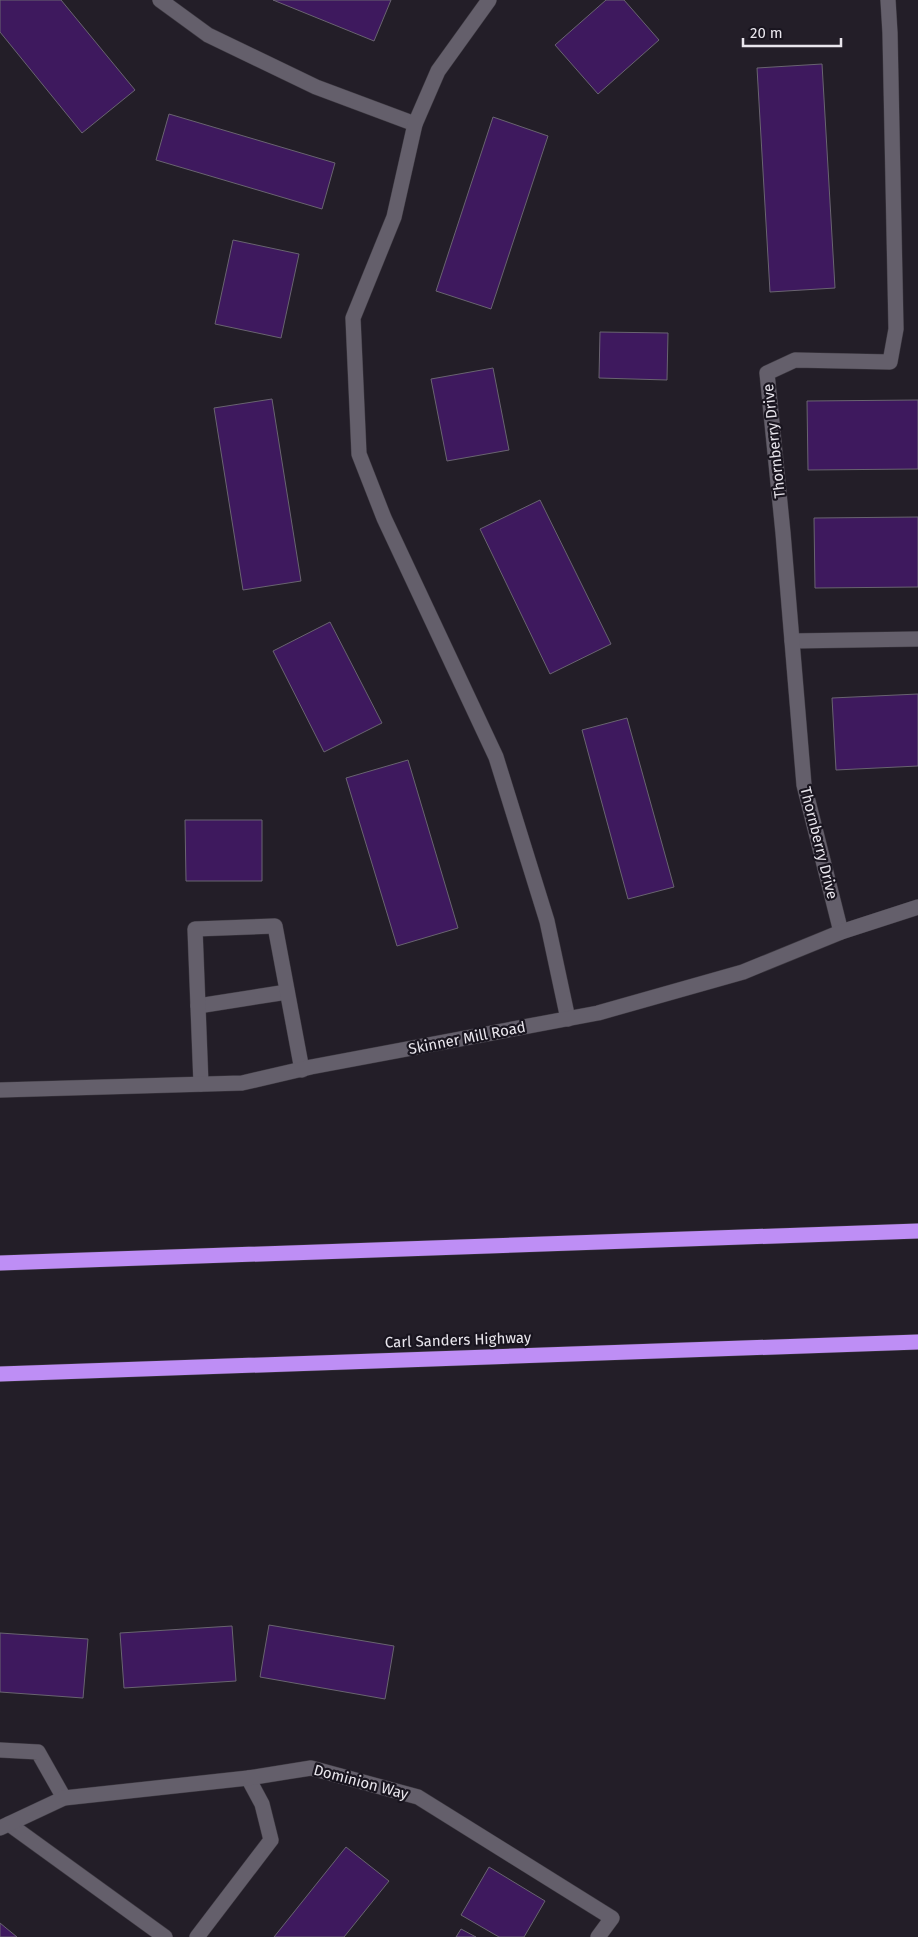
<svg xmlns="http://www.w3.org/2000/svg" width="918" height="1937" viewBox="0 0 918 1937" font-family="'Fira Sans',sans-serif">
<style>
.building{fill:#3e195e;stroke:#696470}
.lines{fill:none;stroke-linecap:round;stroke-linejoin:round}
.lane-casing{stroke:#3d3941;stroke-width:16}
.street-casing{stroke:#3d3941;stroke-width:16}
.secondary-casing{stroke:#3d3941;stroke-width:16}
.highway-casing{stroke:#3d3941;stroke-width:16}
.lane{stroke:#645f6b;stroke-width:15}
.street{stroke:#645f6b;stroke-width:15}
.secondary{stroke:#645f6b;stroke-width:15}
.highway{stroke:#be8ef5;stroke-width:15}
.labels{text-anchor:middle;dominant-baseline:central;stroke-width:4.5;stroke-linejoin:round;paint-order:stroke}
.street-label{font-size:15px;fill:#e9e6ed;stroke:#19151f}
</style>
<rect width="100%" height="100%" fill="#231e28"/>
<!-- building -->
<g class="building">
<polygon points="0,0 61,0 135,90 82,133 0,32"/>
<polygon points="273,0 391,0 374,41"/>
<polygon points="606,0 624,0 659,40 598,94 555,45"/>
<polygon points="822,64 835,288 770,292 757,68"/>
<polygon points="169,114 335,163 322,209 156,160"/>
<polygon points="493,117 548,136 491,309 436,291"/>
<polygon points="233,240 299,254 281,338 215,324"/>
<polygon points="600,332 668,333 667,380 599,378"/>
<polygon points="493,368 509,450 447,461 431,379"/>
<polygon points="272,399 301,581 243,590 214,408"/>
<polygon points="918,400 918,469 808,470 807,401"/>
<polygon points="540,500 611,644 550,674 480,529"/>
<polygon points="918,517 918,587 815,588 814,518"/>
<polygon points="330,622 382,723 324,752 273,651"/>
<polygon points="918,694 918,766 836,770 832,698"/>
<polygon points="627,718 674,887 628,899 582,730"/>
<polygon points="408,760 458,928 397,946 346,778"/>
<polygon points="185,820 262,820 262,881 186,881"/>
<polygon points="269,1625 394,1646 385,1699 260,1677"/>
<polygon points="232,1626 236,1681 124,1688 120,1633"/>
<polygon points="0,1633 88,1639 83,1698 0,1692"/>
<polygon points="346,1847 389,1881 344,1937 274,1937"/>
<polygon points="489,1867 545,1901 524,1937 499,1937 461,1915"/>
<polygon points="0,1923 17,1937 0,1937"/>
<polygon points="461,1929 476,1937 456,1937"/>
</g>
<g class="lines">
<defs>
<g id="lane">
<polyline points="792,641 918,639"/>
<polyline points="198,1006 287,992"/>
<polyline points="201,1084 195,929 275,926 302,1070"/>
<polyline points="0,1750 38,1752 64,1798"/>
<polyline points="9,1824 165,1937"/>
<polyline points="197,1937 271,1840 262,1804 248,1778"/>
</g>
<g id="street">
<polyline points="160,0 208,35 316,87 415,124"/>
<polyline points="489,0 438,71 415,124 394,217 353,318 359,454 384,518 496,757 547,921 568,1019"/>
<polyline points="841,932 804,785 783,533 767,373 795,360 890,362 896,329 890,33 888,0"/>
<polyline points="0,1828 64,1798 248,1778 311,1768 418,1797 612,1918 598,1937"/>
</g>
<polyline id="secondary" points="0,1090 242,1083 311,1067 598,1013 743,972 841,932 918,907"/>
<g id="highway">
<polyline points="0,1263 918,1231"/>
<polyline points="0,1374 918,1342"/>
</g>
</defs>
<!-- lane casing -->
<use href="#lane" class="lane-casing"/>
<!-- street casing -->
<use href="#street" class="street-casing"/>
<!-- secondary casing -->
<use href="#secondary" class="secondary-casing"/>
<!-- highway casing -->
<use href="#highway" class="highway-casing"/>
<!-- lane -->
<use href="#lane" class="lane"/>
<!-- street -->
<use href="#street" class="street"/>
<!-- secondary -->
<use href="#secondary" class="secondary"/>
<!-- highway -->
<use href="#highway" class="highway"/>
</g>
<g class="labels">
<!-- street labels -->
<g class="street-label">
<text transform="translate(774 441) rotate(-96)">Thornberry Drive</text>
<text transform="translate(819 843) rotate(76)">Thornberry Drive</text>
<text transform="translate(467 1038) rotate(-11)">Skinner Mill Road</text>
<text transform="translate(458 1340) rotate(-2)">Carl Sanders Highway</text>
<text transform="translate(361 1782) rotate(15)">Dominion Way</text>
</g>
</g>
<!-- scale -->
<path d="M743 38v8h98v-8" fill="none" stroke="#e9e6ed" stroke-width="2.5"/>
<text x="750" y="38" font-size="15" fill="#e9e6ed" stroke="#19151f" stroke-width="4" paint-order="stroke">20 m</text>
</svg>
